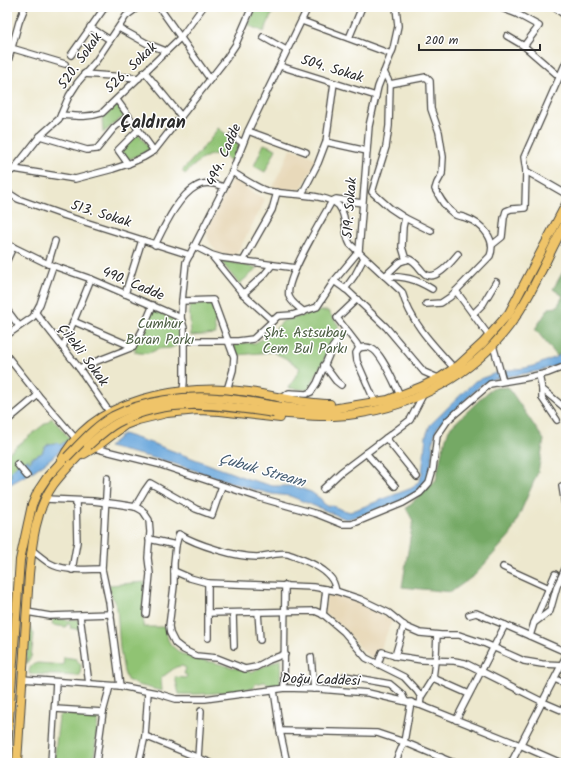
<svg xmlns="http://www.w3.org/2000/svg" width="573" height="770" viewBox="0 0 573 770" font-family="Kalam,sans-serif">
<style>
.built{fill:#e8d9ba}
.green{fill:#90c373;stroke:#5e774f}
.forest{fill:#74a965;stroke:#506a48}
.water{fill:#6ba7dc;stroke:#4b6984}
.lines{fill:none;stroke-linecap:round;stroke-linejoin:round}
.minor-casing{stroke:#484743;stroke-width:8}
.highway-casing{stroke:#484743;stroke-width:10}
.minor{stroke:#fff;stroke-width:5.5}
.highway{stroke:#efc469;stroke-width:8}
.highway-bridge-casing{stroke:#484743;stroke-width:10;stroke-linecap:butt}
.highway-bridge{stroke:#efc469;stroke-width:8}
.labels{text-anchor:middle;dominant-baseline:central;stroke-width:3;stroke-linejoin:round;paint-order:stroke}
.street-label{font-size:14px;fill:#2b2b2b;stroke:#fff}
.park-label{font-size:14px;fill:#4e6044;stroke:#fff}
.water-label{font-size:15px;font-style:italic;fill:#455d72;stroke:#fff}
.district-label{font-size:18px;font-weight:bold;fill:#2b2b2b;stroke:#fff}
</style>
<rect width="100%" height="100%" fill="#fff"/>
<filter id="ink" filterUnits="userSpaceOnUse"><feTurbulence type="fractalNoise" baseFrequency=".025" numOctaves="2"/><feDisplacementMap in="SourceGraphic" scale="8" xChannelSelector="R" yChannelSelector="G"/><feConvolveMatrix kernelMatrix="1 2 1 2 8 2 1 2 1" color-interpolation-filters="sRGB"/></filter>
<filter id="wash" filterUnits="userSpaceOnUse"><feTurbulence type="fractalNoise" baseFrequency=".012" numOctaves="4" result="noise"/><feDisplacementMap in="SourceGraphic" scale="16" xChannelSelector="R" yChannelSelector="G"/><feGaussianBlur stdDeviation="0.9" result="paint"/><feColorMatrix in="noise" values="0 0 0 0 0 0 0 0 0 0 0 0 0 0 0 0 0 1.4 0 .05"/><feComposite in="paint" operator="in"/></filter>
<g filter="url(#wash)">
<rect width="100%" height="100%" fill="#ede8ce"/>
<!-- built -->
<g class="built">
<polygon points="294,149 317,159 301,189 272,189 290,150"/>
<polygon points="233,178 247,185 246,188 264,199 264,203 235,257 218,254 208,239 207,231"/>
<polygon points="327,593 344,597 369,607 392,620 376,661 365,653 341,625 325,613"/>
</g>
<!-- green -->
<g class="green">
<polygon points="256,7 275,7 264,32 249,25"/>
<polygon points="116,106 119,106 125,115 103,133 102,118"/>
<path d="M218 128 239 144 232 161C228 159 222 154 217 154 205 154 193 166 185 174L182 171 209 141Z"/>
<polygon points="138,133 150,149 139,155 127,160 120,150"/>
<polygon points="264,144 276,149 265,172 254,166"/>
<polygon points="220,260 258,268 239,284"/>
<polygon points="212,303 219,321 214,323 216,334 191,336 189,305"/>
<path d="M153 310C170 318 188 322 178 345L171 348 157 349C151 354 142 354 134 352L137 349H132Z"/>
<polygon points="320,311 328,311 339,326 336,337 308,390 289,388 300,368 287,359 273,352 237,355 233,343 255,343 269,335 283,321"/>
<polygon points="52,418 70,439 60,445 57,443 48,444 45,447 42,453 31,458 32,460 29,462 28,459 16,466 11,472 12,475 10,477 7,475 7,454"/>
<path d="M145 582 143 627H165L168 640 171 645 180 653 193 659 212 662 251 672 281 659 280 685H268L265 682 255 684 254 688C229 692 205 695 179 694L175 677 186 678 187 675 184 674 186 668 182 666 176 667 161 678 162 691 138 685 127 680 124 672 120 649 117 608 111 594 109 585Z"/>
<polygon points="53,618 68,620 77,619 79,621 81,630 70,628 71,625 67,624 66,627 52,625"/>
<polygon points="29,626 34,634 31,657 26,664"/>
<path d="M64 657 77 659V661L81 664 80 676 29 674C29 667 32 664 38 663L63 665Z"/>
<polygon points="61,714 98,717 94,763 54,763 59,716"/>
</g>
<!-- forest -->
<g class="forest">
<polygon points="564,270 566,270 566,350 557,356 535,329 549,308 557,307 563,296 553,289"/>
<polygon points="508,387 544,440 538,472 511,534 475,575 451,592 402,587 413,521 406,508 436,480 442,451 449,429 492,388"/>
</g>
<!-- water -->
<g class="water">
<path d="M566 353V360L554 366 539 371 494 379 482 384 439 425C430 438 434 455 430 470 428 478 424 486 418 491 410 499 359 517 346 519L290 496 272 494 252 489 166 461 108 447 123 434 154 444 248 479 273 486H291L299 488 311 492 321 499 324 504 328 506 330 505 340 509 350 512 412 488 419 481 422 474 426 436 430 425 475 381 501 371 525 368 534 366Z"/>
<path d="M70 439C58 454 48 461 32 472L31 470 29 472 30 473 7 486V475L10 477 12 475 10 472 19 463 28 459 29 462 32 460 31 458 42 453C45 445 49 443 58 443L60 445Z"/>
</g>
</g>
<g filter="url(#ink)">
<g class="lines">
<defs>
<g id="minor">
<polyline points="159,7 210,79"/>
<polyline points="499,7 517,14 539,26 524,46"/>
<polyline points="554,7 566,16"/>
<polyline points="302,21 391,54"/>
<polyline points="90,27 110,40"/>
<polyline points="119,28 148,44 166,51"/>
<polyline points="507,36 524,46 560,77"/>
<polyline points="263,37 286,50"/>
<polyline points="349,38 362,7"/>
<polyline points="11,48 65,64"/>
<polyline points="71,55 105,7"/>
<polyline points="7,65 19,22 25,7"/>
<polyline points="280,66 376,96"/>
<polyline points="145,72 181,116"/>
<polyline points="384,72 390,84 389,126 386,147 372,192 390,208 405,218 403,227 402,247 406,260"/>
<polyline points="84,74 139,78"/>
<path d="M390 84 426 77 430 81 431 109 439 132 443 157 442 174 437 183 435 189C440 198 445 208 454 214 457 217 462 216 466 218 481 223 497 239 490 256L450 297 441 303 426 304"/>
<polyline points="117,100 154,151"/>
<path d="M61 115C75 116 88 118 102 113L181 37 203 7"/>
<polyline points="248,131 306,152"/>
<polyline points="40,136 87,150 97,149 114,128 128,116"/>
<polyline points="232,136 243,143"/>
<polyline points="326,142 367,151"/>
<polyline points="128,164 118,150 138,130"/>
<polyline points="14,169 40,136 59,119 69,96 78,82 96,61 126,16 138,7"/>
<polyline points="526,171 566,194"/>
<path d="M232 172C241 177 258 189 267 191 284 195 328 193 339 206 348 218 343 232 350 244L402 292C411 323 433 345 454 368"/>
<polyline points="7,174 14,169 75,179 113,169 128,164 144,157 154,151 226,59 236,44 252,7"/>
<polyline points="7,192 18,199 63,215 190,255"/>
<polyline points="302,194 318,163 326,142 334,83"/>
<polyline points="405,218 431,231"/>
<polyline points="7,244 48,264 91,279 181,318"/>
<path d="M155 245C164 227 178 196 197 186 205 181 216 184 224 187"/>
<polyline points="492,245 502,237 504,218 506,211 511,209 525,208 526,171 524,157 566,62"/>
<polyline points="194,246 212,255 222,258 296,268"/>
<polyline points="212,256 243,294 273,321"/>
<polyline points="7,260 13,247"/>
<polyline points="243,261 272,210 277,192"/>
<polyline points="48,264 55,241"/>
<path d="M385 276 400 262 409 259C417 262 419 269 425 274 436 282 452 261 458 254"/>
<path d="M385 276C406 277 414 278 432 289"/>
<polyline points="334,281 348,291 386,327 424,372 438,378"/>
<polyline points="345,289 355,275 364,258"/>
<polyline points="456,291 489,336"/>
<polyline points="125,294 142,240"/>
<polyline points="243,294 264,275 272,265"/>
<polyline points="357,299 337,318 357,344 359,348 356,353 357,361 375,402"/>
<polyline points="182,301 213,300 234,357 233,370 227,390"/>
<polyline points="7,310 19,326"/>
<polyline points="35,312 79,368 110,413"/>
<path d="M304 312C299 307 291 303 289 296 284 280 323 218 332 201L336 199 362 203"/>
<polyline points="473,314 483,304 496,282"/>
<polyline points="73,321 133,347"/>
<polyline points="7,335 33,317 40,304 53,266"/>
<polyline points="184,341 238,341 253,339 278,316 292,315 317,307 334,281 359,251 369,126 378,87 393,49 398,26 396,7"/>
<polyline points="493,345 503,381"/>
<polyline points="63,347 91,279"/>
<polyline points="133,347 142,331 153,305"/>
<path d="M359 348C364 347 369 346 374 350 384 358 394 383 400 395"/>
<polyline points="7,356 38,395 76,439"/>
<polyline points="324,365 336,381 341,385"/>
<polyline points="79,368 133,347"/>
<polyline points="539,375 542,389 566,409"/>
<polyline points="542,389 542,398 557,420"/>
<polyline points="183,391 184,382 184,328 181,318 182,301 186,262 232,172 248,131 308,7"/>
<polyline points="281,399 289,393 306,394 311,392 317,383 332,348 346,329"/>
<polyline points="7,421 38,395"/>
<polyline points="386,438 417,477"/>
<polyline points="94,448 158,464 257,497 317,514 342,524 352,524 403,503 420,493 429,483 433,469 437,436 448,420 490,384 525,378 548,373 566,366"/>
<polyline points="366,453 395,486"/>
<polyline points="17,464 27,476"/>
<polyline points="562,486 566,511"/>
<polyline points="323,489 341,472 410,420 424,393"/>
<polyline points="45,499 93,501 117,504 136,507 143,511 149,520 150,532 148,558 150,574 146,614"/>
<polyline points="135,507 145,490 150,483 196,509 212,515 222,486"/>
<polyline points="149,539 176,545 174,563 174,586 169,626 170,633 175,643 184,650 196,656 217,658 245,669 256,667 269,660 285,654"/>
<path d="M176 545 179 534C197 545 236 557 257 557 268 556 278 552 288 554 301 559 322 566 330 577 334 581 335 586 336 591L314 587 208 583V638"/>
<path d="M31 549C37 554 43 559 49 563 65 572 85 569 102 569L109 602 120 686"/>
<polyline points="503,567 549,588"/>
<polyline points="102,569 107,478"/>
<polyline points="72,570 77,542 76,501"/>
<polyline points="174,571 190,578 208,583"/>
<polyline points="336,591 360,599 389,613 406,627 420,633 441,635 459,635 486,644 524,661 542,664 566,665"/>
<polyline points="27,612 50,616 111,614"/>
<polyline points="258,612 260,640"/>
<polyline points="208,613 315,611 324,615 344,632 366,658 404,677 417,691 421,697 420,705"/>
<polyline points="233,613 234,646"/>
<polyline points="323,615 326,589"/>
<polyline points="80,616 89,684"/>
<polyline points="534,623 555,574"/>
<polyline points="505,625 566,652"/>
<polyline points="437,635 436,654 433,678 469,694"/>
<polyline points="530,636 534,623 550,611 557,586 566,567"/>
<polyline points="395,656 422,660 454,661 465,663 545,703 566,712"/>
<polyline points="311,657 314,689"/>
<polyline points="378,664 382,652 395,656 404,625"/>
<polyline points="345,676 390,684 402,694 405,701"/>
<polyline points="22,679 120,686 156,693 176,699 205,699 286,688 319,689 368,693 420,705 520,745 561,763"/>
<polyline points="555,679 566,684"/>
<polyline points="284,688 285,585"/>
<polyline points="274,690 280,731 287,763"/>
<polyline points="421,697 433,678"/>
<polyline points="55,709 103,712"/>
<polyline points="456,720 505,625 476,613 469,615"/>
<polyline points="280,731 377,733 404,742 454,763"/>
<polyline points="145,736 211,763"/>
<polyline points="198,758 201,711"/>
<polyline points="51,763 56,682"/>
<polyline points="96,763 103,712 110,686"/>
<polyline points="139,763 145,736 148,692"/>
<polyline points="395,763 404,742 411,702"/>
<polyline points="439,763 441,757"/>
<polyline points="511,763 566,656"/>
</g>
<g id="highway">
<polyline points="276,406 309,410 332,409 388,400 421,387 441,377 459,365 483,343 509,313 566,204"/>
<path d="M274 413C301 415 328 418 355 414 415 406 473 374 509 326 533 294 547 256 566 222"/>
<polyline points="84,454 99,445 125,425 138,420 167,413 198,410 220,411 280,418"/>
<path d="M60 463C91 397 185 383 249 392 277 396 303 404 330 404"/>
<polyline points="7,748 20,560 32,505 38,491 48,476 63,460"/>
<path d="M17 763 29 574C32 544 35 511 53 485 63 471 76 459 88 446"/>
</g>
</defs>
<!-- minor casing -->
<use href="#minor" class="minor-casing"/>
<!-- highway casing -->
<use href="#highway" class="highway-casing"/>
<!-- minor -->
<use href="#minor" class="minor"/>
<!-- highway -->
<use href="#highway" class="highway"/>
<defs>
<g id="highway-bridge">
<path d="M88 446C97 438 106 429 117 423 167 396 220 405 274 413"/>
<path d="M67 457C81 443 95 426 113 416 143 401 185 395 218 398 238 399 257 403 276 406"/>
</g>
</defs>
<!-- highway-bridge casing -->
<use href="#highway-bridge" class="highway-bridge-casing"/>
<!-- highway-bridge -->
<use href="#highway-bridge" class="highway-bridge"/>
</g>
</g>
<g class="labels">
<!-- street labels -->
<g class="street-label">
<text transform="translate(80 61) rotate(-55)">520. Sokak</text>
<text transform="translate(131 68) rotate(-44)">526. Sokak</text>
<text transform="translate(332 69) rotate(17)">504. Sokak</text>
<text transform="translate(224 155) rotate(-66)">494. Cadde</text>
<text transform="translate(350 208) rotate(-86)">519. Sokak</text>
<text transform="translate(101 214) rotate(17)">513. Sokak</text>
<text transform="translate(133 284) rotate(23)">490. Cadde</text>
<text transform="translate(83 355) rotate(53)">Çilekli Sokak</text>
<text transform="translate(321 680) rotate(2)">Doğu Caddesi</text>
</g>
<!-- park labels -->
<g class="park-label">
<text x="160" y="324">Cumhur<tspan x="160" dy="16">Baran Parkı</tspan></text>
<text x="305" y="333">Şht. Astsubay<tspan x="305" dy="16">Cem Bul Parkı</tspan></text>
</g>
<!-- water labels -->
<g class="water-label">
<text transform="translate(262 471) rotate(16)">Çubuk Stream</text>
</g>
<!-- district labels -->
<g class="district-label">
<text x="153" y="123">Çaldıran</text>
</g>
</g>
<!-- margin -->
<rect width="573" height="770" fill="none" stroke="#fff" stroke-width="24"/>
<!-- scale -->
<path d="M419 44v6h121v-6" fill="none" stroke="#2b2b2b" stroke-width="2"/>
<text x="425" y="44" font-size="12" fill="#2b2b2b" stroke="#ffffff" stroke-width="3" paint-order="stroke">200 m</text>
</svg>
